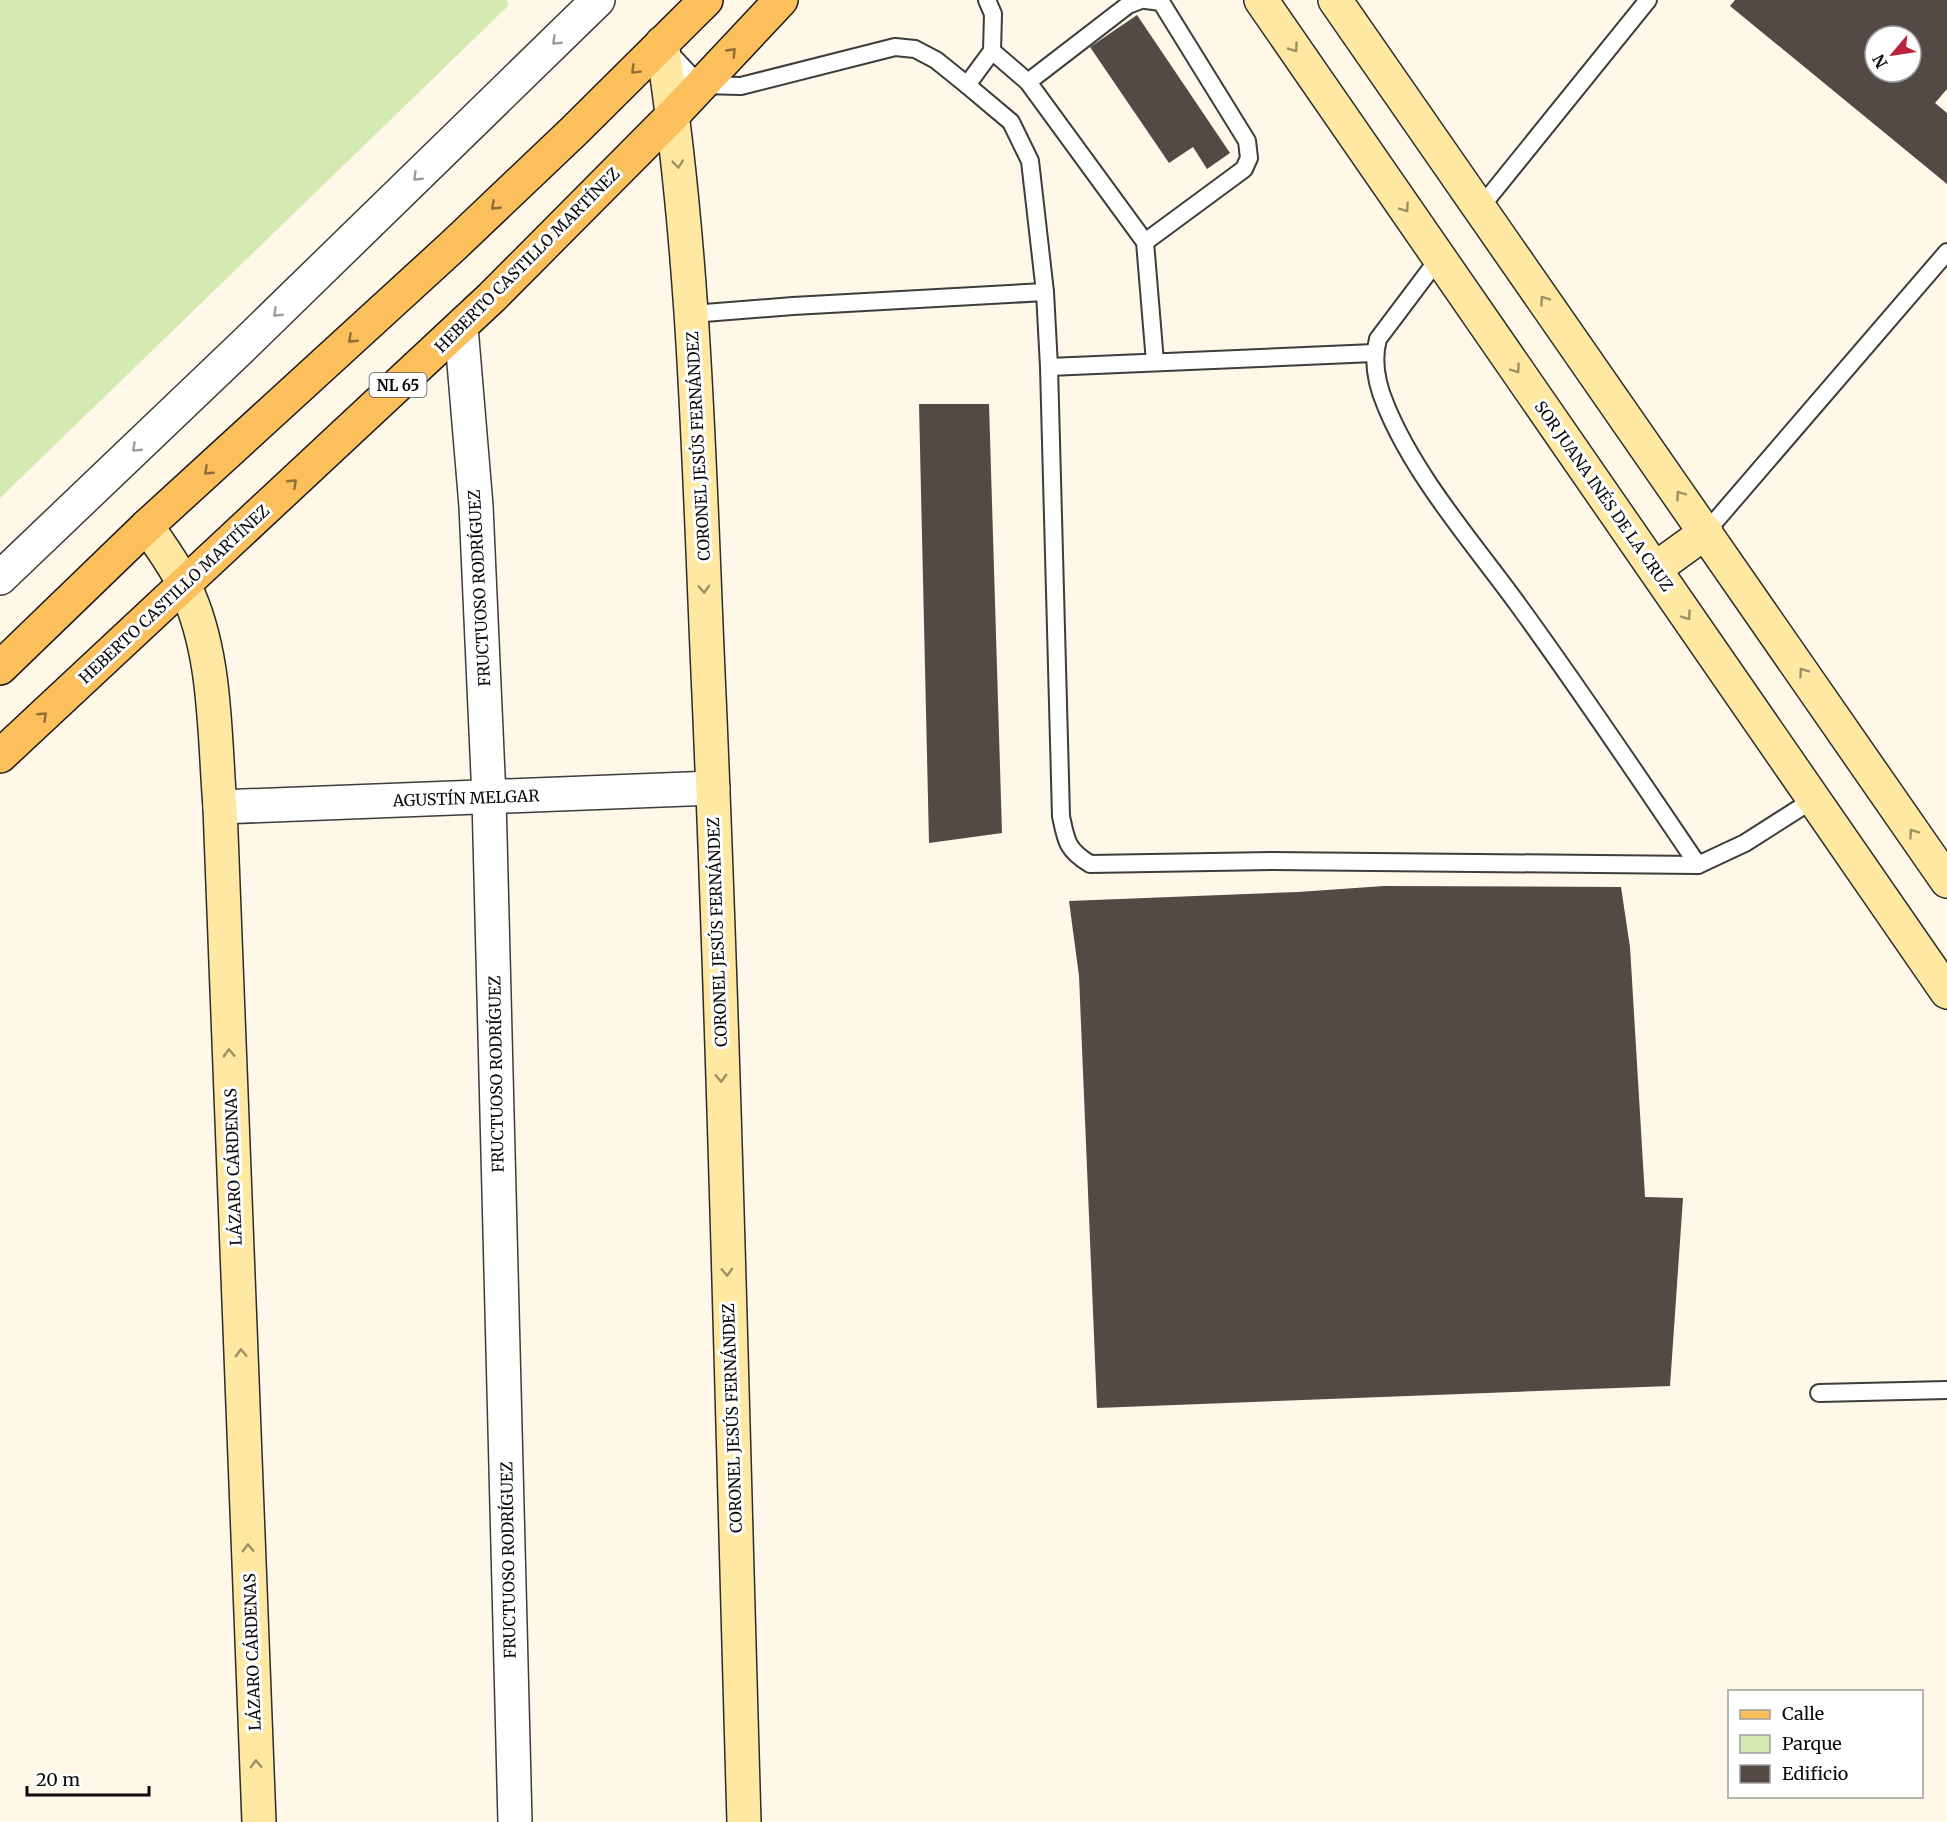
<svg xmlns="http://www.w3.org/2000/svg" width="1947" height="1822" viewBox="0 0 1947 1822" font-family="Merriweather,serif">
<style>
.green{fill:#d5e9b2}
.building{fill:#534a46;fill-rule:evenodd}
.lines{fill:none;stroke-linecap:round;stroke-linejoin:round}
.lane-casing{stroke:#3d3d3d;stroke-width:20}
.street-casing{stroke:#3d3d3d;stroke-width:36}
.secondary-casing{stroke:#2c2c2c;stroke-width:36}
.primary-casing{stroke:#1b1b1b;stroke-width:36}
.lane{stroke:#fff;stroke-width:16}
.street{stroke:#fff;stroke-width:33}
.secondary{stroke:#ffe9a2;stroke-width:33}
.primary{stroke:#fbbf5b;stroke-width:33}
.oneway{stroke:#9d9d9d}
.oneway2{stroke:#9d9065}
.oneway3{stroke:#8f6e37}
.labels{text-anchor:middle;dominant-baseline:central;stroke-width:6;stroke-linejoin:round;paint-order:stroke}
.shield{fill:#fff;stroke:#545454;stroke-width:1.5}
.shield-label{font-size:15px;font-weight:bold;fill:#0a0a0a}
.street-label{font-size:16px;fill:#0a0a0a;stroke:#fff}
</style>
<rect width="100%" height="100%" fill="#fff7e7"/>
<!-- green -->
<polygon class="green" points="0,0 506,0 509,5 0,498"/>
<!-- building -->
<g class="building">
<path d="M1735 0H1947V89L1935 103 1947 113V184L1730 6ZM1875 36H1911V72H1875Z"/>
<polygon points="1137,15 1230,153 1207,169 1193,147 1169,163 1090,47"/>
<polygon points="919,404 989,404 1002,833 929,843"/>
<polygon points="1384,886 1621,887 1630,947 1645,1197 1683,1198 1670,1386 1097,1408 1079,976 1069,901 1298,892"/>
</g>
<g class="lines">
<defs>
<g id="lane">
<path d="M666 49 700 85 741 86 895 47 915 49 936 60 967 85 1011 122 1030 161 1045 292 1049 367 1061 816C1066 841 1067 850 1090 864L1273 861 1698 865"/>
<polyline points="992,51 1028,82 1145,242 1155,362"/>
<polyline points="1028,82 1128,5 1141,0"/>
<polyline points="967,85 992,51 993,14 987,0"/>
<polyline points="1480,208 1648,0"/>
<polyline points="1145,242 1244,169 1249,158 1247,141 1161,2 1146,0"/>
<path d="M1439 258 1378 339C1372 361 1377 385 1386 406 1415 477 1474 544 1519 606 1581 691 1639 778 1698 865L1745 843 1814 799"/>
<polyline points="692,314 793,306 1045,292"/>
<polyline points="1049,367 1374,353"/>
<polyline points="1706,532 1947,252"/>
<polyline points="1819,1393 1947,1390"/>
</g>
<g id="street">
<polyline points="461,327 476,506 489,798 515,1822"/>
<polyline points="0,578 244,345 598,0"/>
<polyline points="220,807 713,788"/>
</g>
<g id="secondary">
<polyline points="1261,0 1947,992"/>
<polyline points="1335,0 1947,881"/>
<path d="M662 43C696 259 699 477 709 695 725 1070 733 1446 744 1822"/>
<path d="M147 526C160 546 175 565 184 585 217 652 214 734 220 807L259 1822"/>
<polyline points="1655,569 1706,532"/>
</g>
<g id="primary">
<polyline points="0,668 147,526 453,246 574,131 706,0"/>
<polyline points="0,756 492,297 673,115 781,0"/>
</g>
</defs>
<!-- lane casing -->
<use href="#lane" class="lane-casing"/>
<!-- street casing -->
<use href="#street" class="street-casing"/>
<!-- secondary casing -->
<use href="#secondary" class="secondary-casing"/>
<!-- primary casing -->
<use href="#primary" class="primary-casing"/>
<!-- lane -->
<use href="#lane" class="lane"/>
<!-- street -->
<use href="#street" class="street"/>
<!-- secondary -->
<use href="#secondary" class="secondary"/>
<!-- primary -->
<use href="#primary" class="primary"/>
</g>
<!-- one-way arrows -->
<defs><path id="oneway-chevron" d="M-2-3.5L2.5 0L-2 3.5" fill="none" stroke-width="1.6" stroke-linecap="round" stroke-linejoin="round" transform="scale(1.5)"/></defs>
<g class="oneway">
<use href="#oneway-chevron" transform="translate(556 41) rotate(136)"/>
<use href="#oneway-chevron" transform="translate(417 177) rotate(136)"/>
<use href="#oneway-chevron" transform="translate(277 313) rotate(136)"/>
<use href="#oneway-chevron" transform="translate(136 448) rotate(136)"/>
</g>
<g class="oneway2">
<use href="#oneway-chevron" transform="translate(1294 48) rotate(55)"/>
<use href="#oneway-chevron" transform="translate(678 164) rotate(84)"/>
<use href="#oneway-chevron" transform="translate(1405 208) rotate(55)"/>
<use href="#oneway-chevron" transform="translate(1544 300) rotate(-125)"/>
<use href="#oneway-chevron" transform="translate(1516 369) rotate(55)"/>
<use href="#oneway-chevron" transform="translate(1680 495) rotate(-125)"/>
<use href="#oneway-chevron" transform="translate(704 589) rotate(87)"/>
<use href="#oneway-chevron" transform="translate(1687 616) rotate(55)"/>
<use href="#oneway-chevron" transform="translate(1803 672) rotate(-125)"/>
<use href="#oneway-chevron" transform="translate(1913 833) rotate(-125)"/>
<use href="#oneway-chevron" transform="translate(229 1053) rotate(-92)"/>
<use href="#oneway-chevron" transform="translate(721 1078) rotate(88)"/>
<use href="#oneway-chevron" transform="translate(727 1272) rotate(88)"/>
<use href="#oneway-chevron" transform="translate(241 1353) rotate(-92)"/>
<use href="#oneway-chevron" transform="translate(248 1548) rotate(-92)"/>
<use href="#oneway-chevron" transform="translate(256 1764) rotate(-92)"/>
</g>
<g class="oneway3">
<use href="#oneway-chevron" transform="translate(732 52) rotate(-46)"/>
<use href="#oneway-chevron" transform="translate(635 70) rotate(135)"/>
<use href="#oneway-chevron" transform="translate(495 206) rotate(137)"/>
<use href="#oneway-chevron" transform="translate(352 339) rotate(137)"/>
<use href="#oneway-chevron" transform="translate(208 471) rotate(137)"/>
<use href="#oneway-chevron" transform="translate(293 483) rotate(-43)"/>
<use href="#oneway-chevron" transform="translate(43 716) rotate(-43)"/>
</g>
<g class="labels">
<!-- shield labels -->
<rect class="shield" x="369.5" y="373" width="57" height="24" rx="4.5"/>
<g class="shield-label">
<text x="398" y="385">NL 65</text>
</g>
<!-- street labels -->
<g class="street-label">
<text transform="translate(527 260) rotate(-45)">HEBERTO CASTILLO MARTÍNEZ</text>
<text transform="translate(698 446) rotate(-93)">CORONEL JESÚS FERNÁNDEZ</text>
<text transform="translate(1604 496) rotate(55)">SOR JUANA INÉS DE LA CRUZ</text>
<text transform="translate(479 588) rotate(-93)">FRUCTUOSO RODRÍGUEZ</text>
<text transform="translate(174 594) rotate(-43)">HEBERTO CASTILLO MARTÍNEZ</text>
<text transform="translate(466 798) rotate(-2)">AGUSTÍN MELGAR</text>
<text transform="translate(717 932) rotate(-92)">CORONEL JESÚS FERNÁNDEZ</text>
<text transform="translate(496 1074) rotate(-91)">FRUCTUOSO RODRÍGUEZ</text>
<text transform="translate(233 1167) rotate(-92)">LÁZARO CÁRDENAS</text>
<text transform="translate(732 1418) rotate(-92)">CORONEL JESÚS FERNÁNDEZ</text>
<text transform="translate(508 1560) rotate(-91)">FRUCTUOSO RODRÍGUEZ</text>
<text transform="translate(252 1652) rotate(-92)">LÁZARO CÁRDENAS</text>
</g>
</g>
<!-- legend -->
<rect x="1728" y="1690" width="195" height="108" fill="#ffffff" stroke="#9d9d9d" stroke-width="1.5"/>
<rect x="1740" y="1710" width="30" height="9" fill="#fbbf5b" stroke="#9d9d9d" stroke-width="1.5"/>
<text x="1782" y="1720" font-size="18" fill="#0a0a0a">Calle</text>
<rect x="1740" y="1735" width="30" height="18" fill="#d5e9b2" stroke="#9d9d9d" stroke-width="1.5"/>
<text x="1782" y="1750" font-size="18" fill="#0a0a0a">Parque</text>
<rect x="1740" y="1765" width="30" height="18" fill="#534a46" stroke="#9d9d9d" stroke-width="1.5"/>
<text x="1782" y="1780" font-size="18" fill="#0a0a0a">Edificio</text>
<!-- north arrow -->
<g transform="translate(1893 54) rotate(241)"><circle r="28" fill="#ffffff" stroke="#9d9d9d" stroke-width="1.5"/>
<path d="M0-4.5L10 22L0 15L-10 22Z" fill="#bb223d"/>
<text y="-9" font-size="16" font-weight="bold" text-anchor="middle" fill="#0a0a0a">N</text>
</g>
<!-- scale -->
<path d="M27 1786v9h122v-9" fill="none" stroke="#0a0a0a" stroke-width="3"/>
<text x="36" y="1786" font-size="18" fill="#0a0a0a" stroke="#ffffff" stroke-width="4.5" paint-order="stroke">20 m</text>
</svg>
